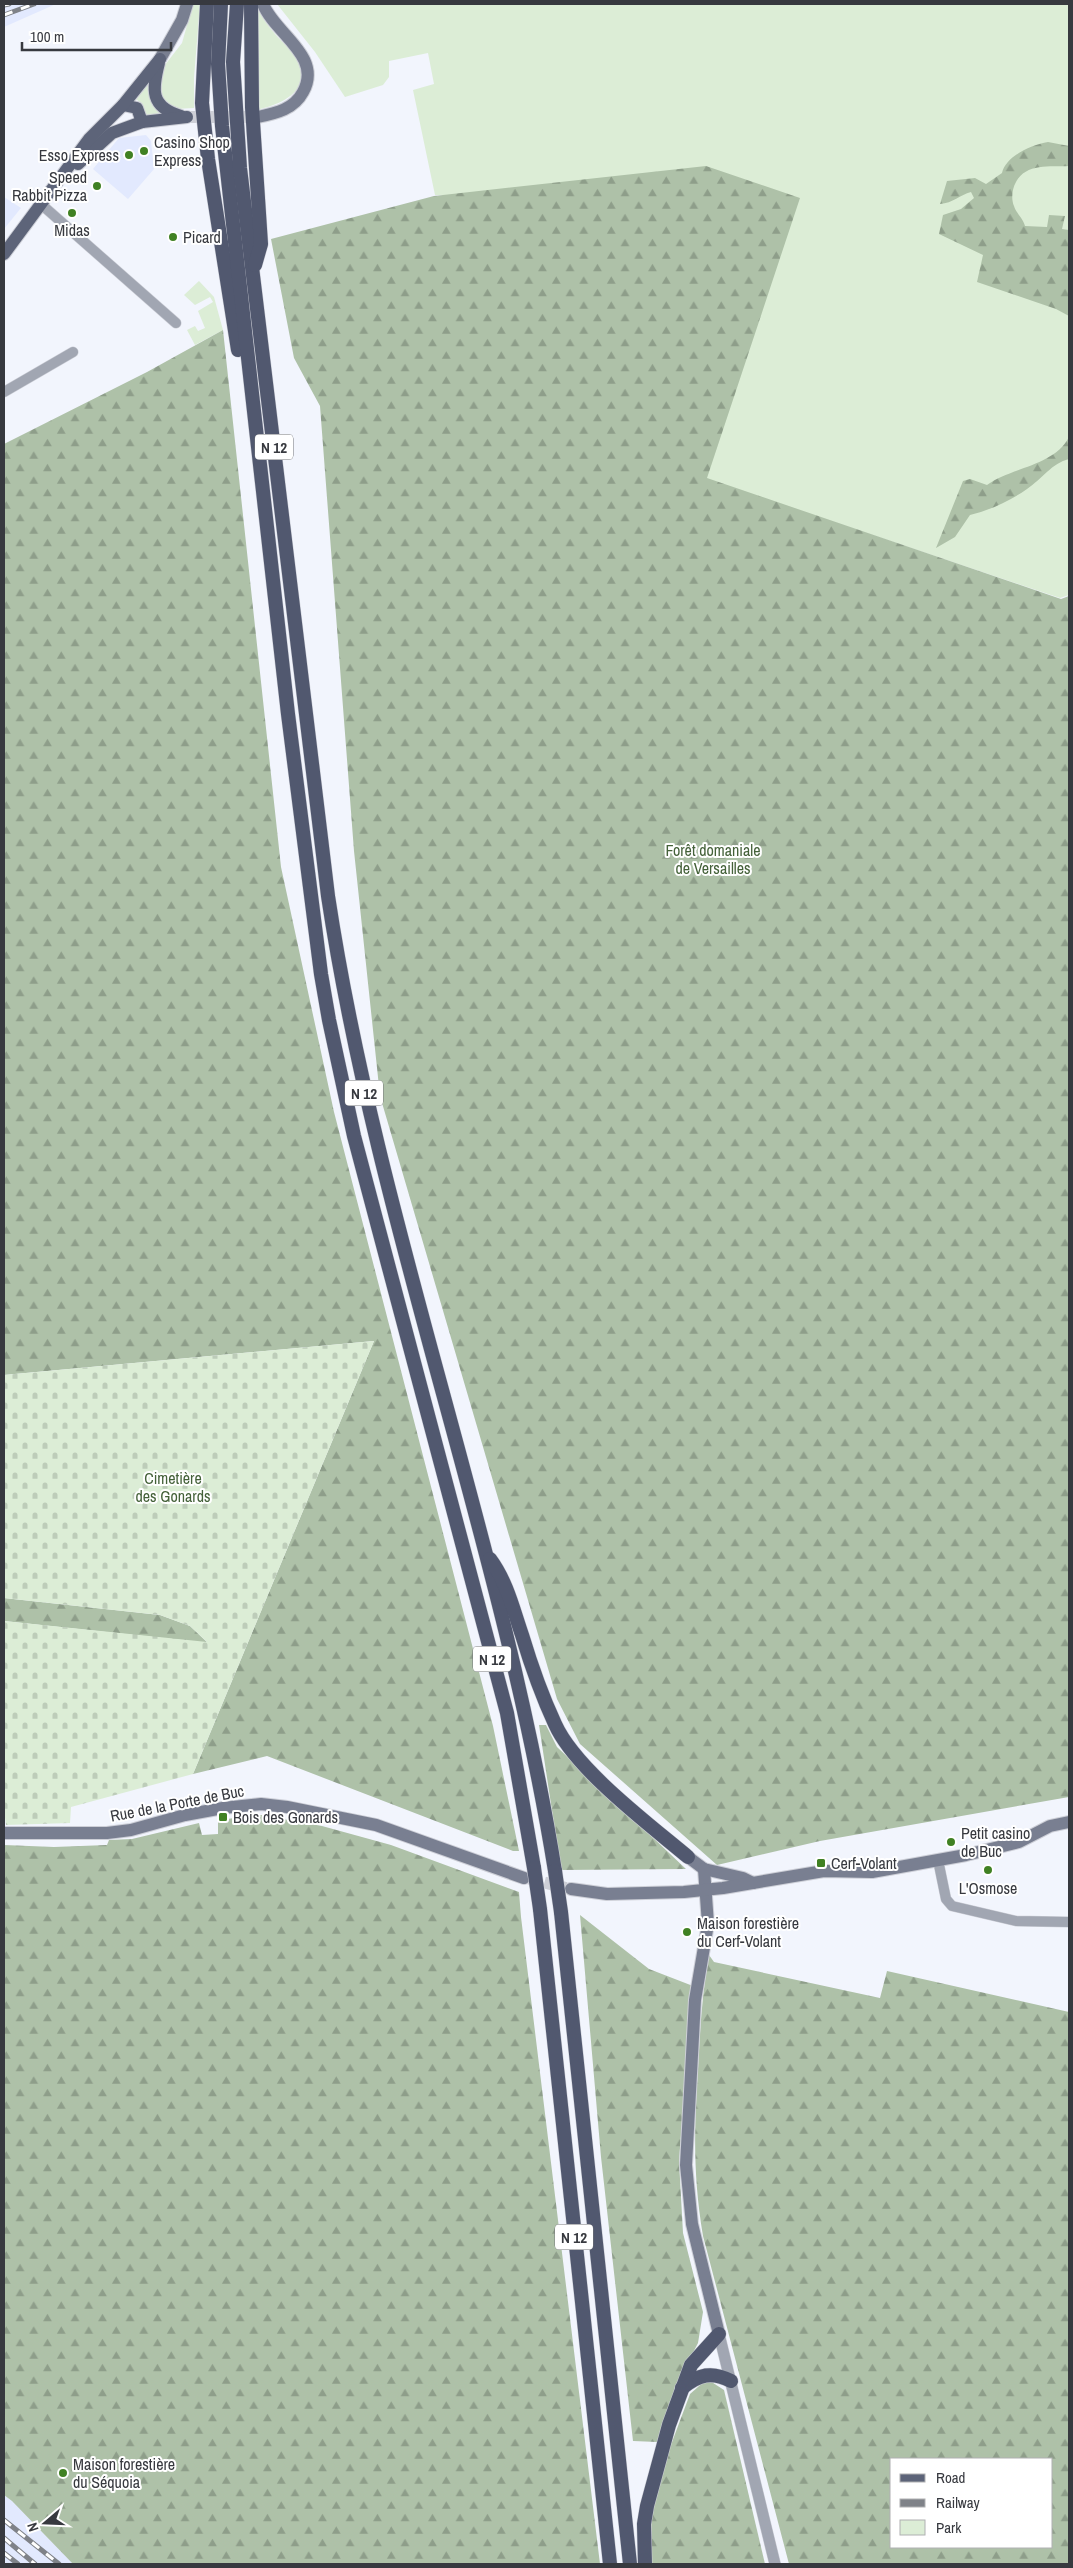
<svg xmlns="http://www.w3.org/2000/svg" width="1073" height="2568" viewBox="0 0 1073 2568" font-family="'Archivo Narrow',sans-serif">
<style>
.built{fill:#e2e9fe}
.green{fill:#dcedd6}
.forest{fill:url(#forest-firs);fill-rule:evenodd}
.cemetery{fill:url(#cemetery-stones)}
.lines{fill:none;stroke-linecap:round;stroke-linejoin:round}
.secondary-tunnel{stroke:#cdcfd7;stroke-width:12;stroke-dasharray:12 6;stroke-linecap:butt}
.minor-casing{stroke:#cdcfd7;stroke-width:11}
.tertiary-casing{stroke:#cdcfd7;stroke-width:12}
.secondary-casing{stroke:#cdcfd7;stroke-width:14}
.primary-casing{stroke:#cdcfd7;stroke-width:14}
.trunk-casing{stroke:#cdcfd7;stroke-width:15}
.minor{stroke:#a1a6b2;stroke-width:10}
.tertiary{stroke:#a1a6b2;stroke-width:11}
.secondary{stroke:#797f91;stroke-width:12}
.primary{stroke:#5d6479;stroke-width:12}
.trunk{stroke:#51586f;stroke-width:14}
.rail-casing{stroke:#7f8288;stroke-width:5}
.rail{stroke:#fff;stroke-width:3;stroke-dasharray:9;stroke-linecap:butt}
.trunk-bridge-casing{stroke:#cdcfd7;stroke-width:15;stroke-linecap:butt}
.trunk-bridge{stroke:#51586f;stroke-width:14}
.poi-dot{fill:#408123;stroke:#fff;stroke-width:2}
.labels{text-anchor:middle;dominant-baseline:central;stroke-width:4;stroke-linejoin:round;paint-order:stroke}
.shield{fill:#fff;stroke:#737479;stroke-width:1}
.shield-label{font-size:15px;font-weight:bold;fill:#37393f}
.poi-label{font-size:16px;fill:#37393f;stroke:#fff;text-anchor:start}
.park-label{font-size:16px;fill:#446139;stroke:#fff}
.street-label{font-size:16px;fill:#37393f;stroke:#fff}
</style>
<defs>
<pattern id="forest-firs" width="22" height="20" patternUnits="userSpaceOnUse" patternTransform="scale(1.25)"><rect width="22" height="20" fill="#aec1a8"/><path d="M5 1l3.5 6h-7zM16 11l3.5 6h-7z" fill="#8e9e8a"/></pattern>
<pattern id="cemetery-stones" width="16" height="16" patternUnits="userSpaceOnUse" patternTransform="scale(1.25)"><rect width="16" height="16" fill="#dcedd6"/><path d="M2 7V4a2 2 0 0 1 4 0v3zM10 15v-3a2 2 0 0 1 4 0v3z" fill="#bdccb9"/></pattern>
</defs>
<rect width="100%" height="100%" fill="#f2f5fd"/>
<!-- built -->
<g class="built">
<polygon points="4,4 56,4 4,27"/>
<polygon points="146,135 151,141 154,169 128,199 93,169 119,138"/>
<polygon points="4,197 21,208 4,229"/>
<polygon points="4,2495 12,2501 73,2564 4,2564"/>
</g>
<!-- green -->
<g class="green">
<polygon points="193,4 200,4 194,78 194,108 175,109 160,98 161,70 182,43"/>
<polygon points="277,4 1069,4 1069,595 1060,598 706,479 472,195 435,195 413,90 434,84 428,53 389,61 389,77 383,85 345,97 315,52"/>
<path d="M255 5C261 15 267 25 275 34 283 43 295 53 299 64 310 93 279 105 256 110Z"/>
<polygon points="151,74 166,115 147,118 142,104 136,99"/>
<polygon points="199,281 214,297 223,330 195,345 187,330 195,326 198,331 205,328 198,311 213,302 210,297 195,305 184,295"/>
</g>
<!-- forest -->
<g class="forest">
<path d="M1048 142 1069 146V166C1050 167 1026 163 1016 182 1012 189 1011 199 1014 206 1016 213 1023 218 1025 226L1047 227 1049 215 1065 216 1062 229 1069 230V316L1056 309 977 282 983 255 939 234 943 215 961 209 974 198 971 192C960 195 953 203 940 204L947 181 975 178 986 184 1002 173C1006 156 1031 145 1048 142Z"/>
<polygon points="706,166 800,198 707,478 1061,599 1069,596 1069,1797 820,1841 717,1865 580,1744 557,1699 380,1096 354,851 320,406 294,358 271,239 434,196"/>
<polygon points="223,330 281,867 334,1112 493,1726 519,1851 513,1851 267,1756 193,1774 374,1341 4,1375 4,444 147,372"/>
<path d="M1069 437V459C1052 463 1042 479 1027 489 1010 501 990 510 970 515L955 537 936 548 963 481 970 479 987 485C1012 467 1054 466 1069 437Z"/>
<polygon points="4,1598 160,1615 190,1626 208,1643 4,1621"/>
<polygon points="539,1725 546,1725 557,1747 686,1869 561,1870"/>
<polygon points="261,1815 322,1826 391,1845 519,1892 521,1917 600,2564 73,2564 12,2501 4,2495 4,1845 54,1847 107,1845 109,1840 132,1839 199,1823 202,1835 218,1834 218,1820"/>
<polygon points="580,1915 649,1969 693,1986 679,2161 683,2233 703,2312 698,2343 681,2376 657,2442 633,2441 601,2157"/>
<path d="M709 1955 714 1962 880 1998 887 1971 1069 2012V2564H789L703 2236C693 2177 694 2129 698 2069 700 2031 702 1993 709 1955ZM892 2459H1052V2547H892Z"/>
<polygon points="707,2379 724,2390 765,2564 652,2564 651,2516 669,2450 690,2394"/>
</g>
<!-- cemetery -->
<polygon class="cemetery" points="374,1341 193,1774 71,1807 70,1823 6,1825 4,1810 4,1621 207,1642 190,1626 160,1615 4,1598 4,1375"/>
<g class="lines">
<!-- secondary-tunnel -->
<g class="secondary-tunnel">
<polyline points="187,117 258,117"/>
<polyline points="527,1878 566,1888"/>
</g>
<defs>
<g id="minor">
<polyline points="42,205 176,323"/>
<polyline points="4,392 73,352"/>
<polyline points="938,1860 946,1899 952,1906 1016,1921 1069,1922"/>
</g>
<polyline id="tertiary" points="719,2334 775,2564"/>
<g id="secondary">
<polyline points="160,59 182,20 187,4"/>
<path d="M258 117C277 113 294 109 303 92 323 56 275 34 263 4"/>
<polyline points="4,1833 107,1833 131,1830 185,1815 223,1808 261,1804 287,1807 376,1825 524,1878"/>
<polyline points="688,1857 704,1869 743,1878 753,1883"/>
<polyline points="704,1869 708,1924 695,2000 686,2165 692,2224 719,2334"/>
<polyline points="571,1889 607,1894 684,1892 723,1888 824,1871 872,1872 966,1855 1019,1842 1050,1826 1069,1822"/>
</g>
<g id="primary">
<path d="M159 63C152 90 150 107 181 116"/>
<polyline points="123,105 137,108 142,122"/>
<polyline points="78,164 112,133 142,122 187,117"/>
<polyline points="4,254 89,139 123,105 160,59"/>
</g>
<g id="trunk">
<polyline points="207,4 202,103 208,159 238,350"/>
<polyline points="221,4 218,64 222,126 288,714 321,974 329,1020 354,1136 507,1713 534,1868"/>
<path d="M237 4 233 62 240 168 328 896C378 1227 502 1541 555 1871"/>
<polyline points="251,4 252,107 261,244 255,265"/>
<path d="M490 1559C507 1582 513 1609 522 1635 531 1665 542 1696 555 1724 575 1769 650 1825 688 1857"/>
<polyline points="540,1909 610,2564"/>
<polyline points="561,1912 630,2564"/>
<path d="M682 2388C699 2374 712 2371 731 2381"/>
<polyline points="645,2564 644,2524 647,2506 669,2425 691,2365 719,2334"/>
</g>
</defs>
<!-- minor casing -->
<use href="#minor" class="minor-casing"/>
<!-- tertiary casing -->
<use href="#tertiary" class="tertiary-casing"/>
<!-- secondary casing -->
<use href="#secondary" class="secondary-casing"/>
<!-- primary casing -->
<use href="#primary" class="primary-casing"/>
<!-- trunk casing -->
<use href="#trunk" class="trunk-casing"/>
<!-- minor -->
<use href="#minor" class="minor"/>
<!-- tertiary -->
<use href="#tertiary" class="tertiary"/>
<!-- secondary -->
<use href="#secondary" class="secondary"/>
<!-- primary -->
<use href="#primary" class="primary"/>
<!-- trunk -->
<use href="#trunk" class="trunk"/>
<defs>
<g id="rail">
<polyline points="4,5 9,4"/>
<polyline points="4,15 34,4"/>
<polyline points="4,2520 59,2564"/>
<polyline points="4,2538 35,2564"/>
<polyline points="4,2553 18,2564"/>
</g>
</defs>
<!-- rail casing -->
<use href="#rail" class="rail-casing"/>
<!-- rail -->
<use href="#rail" class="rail"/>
<defs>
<g id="trunk-bridge">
<polyline points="534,1868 540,1909"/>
<polyline points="555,1871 561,1912"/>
</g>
</defs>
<!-- trunk-bridge casing -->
<use href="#trunk-bridge" class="trunk-bridge-casing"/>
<!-- trunk-bridge -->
<use href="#trunk-bridge" class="trunk-bridge"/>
</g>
<!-- markers -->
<g class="poi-dot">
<circle cx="144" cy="151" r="5"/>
<circle cx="129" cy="155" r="5"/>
<circle cx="97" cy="186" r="5"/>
<circle cx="72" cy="213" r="5"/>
<circle cx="173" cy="237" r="5"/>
<rect x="218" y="1812" width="10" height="10" rx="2.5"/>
<circle cx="951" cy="1842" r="5"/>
<rect x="816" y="1858" width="10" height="10" rx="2.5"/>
<circle cx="988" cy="1870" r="5"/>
<circle cx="687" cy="1932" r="5"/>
<circle cx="63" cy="2473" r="5"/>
</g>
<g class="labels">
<!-- shield labels -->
<g class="shield">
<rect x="255" y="434.5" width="38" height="25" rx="4"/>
<rect x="345" y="1080.5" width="38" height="25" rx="4"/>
<rect x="473" y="1646.5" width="38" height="25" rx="4"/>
<rect x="555" y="2224.5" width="38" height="25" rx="4"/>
</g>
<g class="shield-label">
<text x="274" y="447">N 12</text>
<text x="364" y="1093">N 12</text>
<text x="492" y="1659">N 12</text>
<text x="574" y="2237">N 12</text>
</g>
<!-- poi labels -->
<g class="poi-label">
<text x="154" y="142">Casino Shop<tspan x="154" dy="18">Express</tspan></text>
<text x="119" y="155" text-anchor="end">Esso Express</text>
<text x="87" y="177" text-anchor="end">Speed<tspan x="87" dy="18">Rabbit Pizza</tspan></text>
<text x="72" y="230" text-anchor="middle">Midas</text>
<text x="183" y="237">Picard</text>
<text x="233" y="1817">Bois des Gonards</text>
<text x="961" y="1833">Petit casino<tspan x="961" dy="18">de Buc</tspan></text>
<text x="831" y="1863">Cerf-Volant</text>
<text x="988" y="1888" text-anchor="middle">L'Osmose</text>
<text x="697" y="1923">Maison forestière<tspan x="697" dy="18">du Cerf-Volant</tspan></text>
<text x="73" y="2464">Maison forestière<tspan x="73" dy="18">du Séquoia</tspan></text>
</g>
<!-- park labels -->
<g class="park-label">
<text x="713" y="850">Forêt domaniale<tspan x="713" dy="18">de Versailles</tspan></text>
<text x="173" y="1478">Cimetière<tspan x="173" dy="18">des Gonards</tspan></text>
</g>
<!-- street labels -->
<g class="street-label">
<text transform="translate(177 1803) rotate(-11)">Rue de la Porte de Buc</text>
</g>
</g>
<!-- border -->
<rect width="1073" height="2568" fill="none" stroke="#37393f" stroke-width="10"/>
<!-- legend -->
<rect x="890" y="2458" width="162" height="90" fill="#ffffff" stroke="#afb0b2"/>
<rect x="900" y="2474" width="25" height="8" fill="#5d6479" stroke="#afb0b2"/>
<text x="936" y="2483" font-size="15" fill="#37393f">Road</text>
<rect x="900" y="2499" width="25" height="8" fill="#7f8288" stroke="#afb0b2"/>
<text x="936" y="2508" font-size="15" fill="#37393f">Railway</text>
<rect x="900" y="2520" width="25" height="15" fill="#dcedd6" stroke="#afb0b2"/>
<text x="936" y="2533" font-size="15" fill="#37393f">Park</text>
<!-- north arrow -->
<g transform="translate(45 2523) rotate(251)" stroke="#ffffff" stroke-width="4" paint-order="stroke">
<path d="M0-4L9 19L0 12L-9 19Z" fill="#37393f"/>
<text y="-8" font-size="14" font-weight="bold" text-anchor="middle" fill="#37393f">N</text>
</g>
<!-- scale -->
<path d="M22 42v8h149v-8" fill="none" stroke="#37393f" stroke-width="2.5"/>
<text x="30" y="42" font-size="15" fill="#37393f" stroke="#ffffff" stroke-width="4" paint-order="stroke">100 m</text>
</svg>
